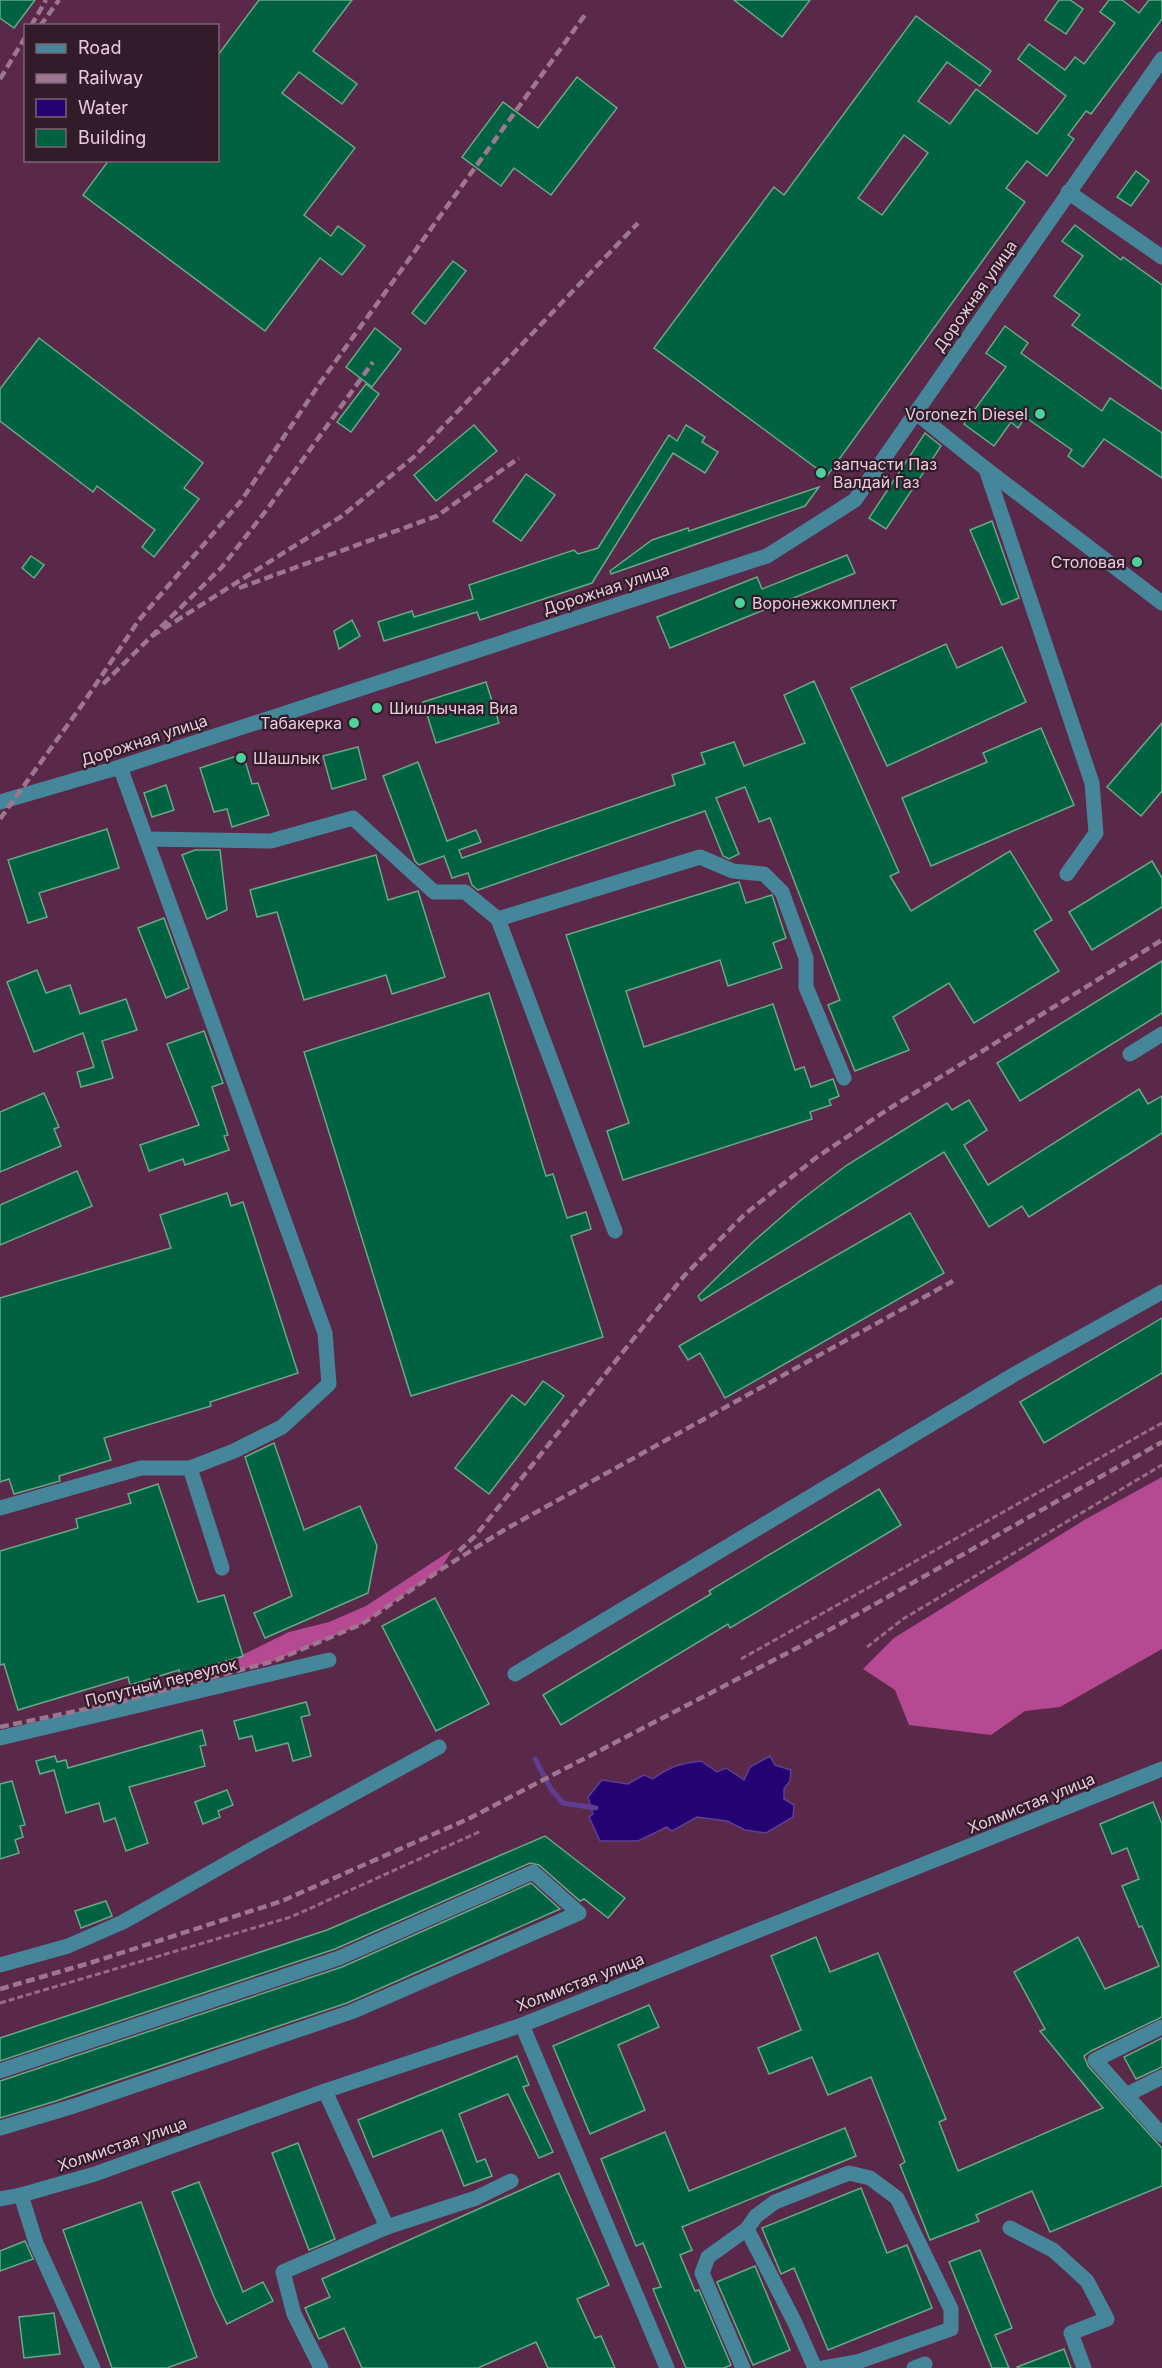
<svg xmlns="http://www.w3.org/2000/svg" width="1162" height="2368" viewBox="0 0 1162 2368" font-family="Inter,sans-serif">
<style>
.forest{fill:#b54a93}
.water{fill:#240272;stroke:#5f3e92;stroke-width:1.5}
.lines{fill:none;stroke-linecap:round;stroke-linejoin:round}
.stream{stroke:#5f3e92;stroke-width:5}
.building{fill:#006241;stroke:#67a988;stroke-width:1.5;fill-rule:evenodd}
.path{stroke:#956b86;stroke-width:3;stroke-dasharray:6 3;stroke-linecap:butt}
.minor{stroke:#46869b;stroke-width:15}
.rail{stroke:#9e768f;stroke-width:4.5;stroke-dasharray:9 4.5;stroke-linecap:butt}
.poi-dot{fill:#4cd39b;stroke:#321c2a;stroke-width:2}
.labels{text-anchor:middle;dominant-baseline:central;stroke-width:4.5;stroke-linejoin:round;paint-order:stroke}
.street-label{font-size:16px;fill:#e9cbdd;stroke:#321c2a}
.poi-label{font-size:16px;fill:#e9cbdd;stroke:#321c2a;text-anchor:start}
</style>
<rect width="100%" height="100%" fill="#5a2949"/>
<!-- forest -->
<g class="forest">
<polygon points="1162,1477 1162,1649 1060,1707 1025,1711 991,1735 909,1725 895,1690 863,1669 894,1638 1086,1519"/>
<polygon points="453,1549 440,1570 362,1624 274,1661 240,1670 238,1657 289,1632 329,1622 366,1606"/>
</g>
<!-- water -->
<path class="water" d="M770 1756 775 1765 791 1770 790 1781 784 1789V1799L794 1805 793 1817 766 1833 745 1830 727 1821 697 1817 672 1831 667 1827 638 1841H600L589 1817 593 1814 588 1797 602 1780 628 1784 644 1775 653 1779C668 1767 682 1763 701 1761L717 1772 726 1768 744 1780 750 1767Z"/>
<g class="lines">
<!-- stream -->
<polyline class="stream" points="535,1759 551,1789 563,1803 596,1808"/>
</g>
<!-- building -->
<g class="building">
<polygon points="0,0 35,0 14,28 0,18"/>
<polygon points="259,0 352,0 313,51 357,84 342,104 299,72 282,93 355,148 304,215 331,236 338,226 365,246 342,275 320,258 265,331 83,195 109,160 218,160 218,55"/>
<polygon points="734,0 810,0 782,37"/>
<polygon points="1059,0 1070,0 1083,9 1066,34 1045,20"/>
<path d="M1109 0H1122L1139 13 1149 0H1162V19L1091 114 1086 111 1068 135 1074 139 1047 176 1027 161 1006 188 1025 202 827 476 654 348 774 187 784 195 916 16 991 71 980 86 947 62 918 101 950 124 976 89 1037 134 1066 96 1018 59 1029 44 1065 70 1075 57 1084 64 1115 23 1100 12ZM904 135 928 153 882 215 858 198Z"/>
<polygon points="577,77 617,108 551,195 514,168 501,186 462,157 503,102 538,128"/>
<polygon points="1136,171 1149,181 1131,206 1117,197"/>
<polygon points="1075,225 1121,260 1123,257 1162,285 1162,389 1072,325 1080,315 1054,296 1083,256 1062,241"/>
<polygon points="453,261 466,271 425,324 412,313"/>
<polygon points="1005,326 1028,343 1021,353 1102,411 1110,398 1162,433 1162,478 1104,439 1083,467 1068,456 1072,450 1025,417 1018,428 1011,422 994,446 964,424 1006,367 986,353"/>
<polygon points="375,328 401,349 372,387 346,367"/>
<polygon points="39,338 203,463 184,488 199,499 154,557 142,547 155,530 97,486 93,492 0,421 0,389"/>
<polygon points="366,384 379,394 351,432 337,422"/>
<polygon points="474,425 497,451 436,501 414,475"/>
<polygon points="686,425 705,437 702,442 718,452 705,473 673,453 592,583 480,620 477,612 384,641 378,622 412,611 414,617 473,599 469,585 574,550 578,554 598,548 669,435 677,441"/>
<polygon points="925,433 941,446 886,529 869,518"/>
<polygon points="526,474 555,495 521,541 493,521"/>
<polygon points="819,487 805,506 611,574 610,571 652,540 688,528 689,531"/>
<polygon points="992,521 1019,598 1002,605 970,530"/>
<polygon points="847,555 855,573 670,648 657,617 757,577 762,589"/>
<polygon points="31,556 44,565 34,578 22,568"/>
<polygon points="352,620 360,636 339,649 334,631"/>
<polygon points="946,644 957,668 1002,647 1026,702 887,766 851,688"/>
<polygon points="814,681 899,872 890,876 911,911 1010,851 1052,920 1034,931 1059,971 974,1023 949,983 893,1017 909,1050 855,1071 828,1005 840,1000 770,818 759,822 745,787 716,798 739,854 729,859 723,856 705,811 478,890 472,885 468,873 452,878 444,856 419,865 415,861 383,776 418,762 447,841 476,830 481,842 459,850 462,858 675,785 672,775 705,764 701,753 734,742 744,766 805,743 784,695"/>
<polygon points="486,682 499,723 436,743 423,702"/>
<polygon points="1162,723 1162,791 1141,816 1107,787"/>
<polygon points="1041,728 1074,805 931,866 902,798 987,762 983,753"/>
<polygon points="358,747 366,779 332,789 323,756"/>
<polygon points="243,754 252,784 258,783 269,815 232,827 227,809 214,812 200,768"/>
<polygon points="166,785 174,810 152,817 144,793"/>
<polygon points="107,829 119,868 39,893 47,917 28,923 8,860"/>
<polygon points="195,850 220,850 227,910 207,919 182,855"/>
<polygon points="376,855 388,900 418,891 445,977 392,994 386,975 304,1000 277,912 257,917 250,890"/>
<polygon points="1152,861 1162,878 1162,907 1092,950 1069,912"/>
<polygon points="739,882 746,903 772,895 786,938 773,943 782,968 728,986 720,960 626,991 644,1047 773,1004 795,1070 804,1067 811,1087 833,1079 839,1096 829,1100 831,1105 810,1112 812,1119 623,1180 607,1131 629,1123 566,935"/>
<polygon points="164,918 189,988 166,998 138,928"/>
<polygon points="1162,961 1162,1013 1020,1101 997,1063"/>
<polygon points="37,970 46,993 70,985 80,1014 126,999 137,1030 102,1041 113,1078 81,1087 77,1072 94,1067 83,1033 34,1052 7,982"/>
<polygon points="489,993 546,1176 553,1174 567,1218 586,1212 591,1229 571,1236 603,1337 411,1396 304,1052"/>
<polygon points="204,1031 223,1083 212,1087 228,1135 224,1136 229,1150 185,1165 183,1159 149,1171 140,1145 199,1125 167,1044"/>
<polygon points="1139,1089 1148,1104 1162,1096 1162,1133 1029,1217 1022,1206 989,1227 944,1152 701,1301 698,1296 754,1241 801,1200 847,1165 947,1103 952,1110 969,1100 987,1130 964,1145 988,1185"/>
<polygon points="44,1093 59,1127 54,1129 61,1146 0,1172 0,1112"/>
<polygon points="77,1171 92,1206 0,1245 0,1205"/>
<polygon points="227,1193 231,1206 243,1202 298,1373 210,1402 211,1406 104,1438 111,1460 59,1476 60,1481 14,1494 9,1479 0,1482 0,1298 171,1248 160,1215"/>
<polygon points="910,1213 944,1273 725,1398 700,1353 688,1360 679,1346"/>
<polygon points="1162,1318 1162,1373 1044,1443 1020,1402"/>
<polygon points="543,1381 564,1396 489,1494 455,1468 512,1395 525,1405"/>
<polygon points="274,1443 304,1530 360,1506 377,1546 368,1593 265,1638 254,1613 292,1596 245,1457"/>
<polygon points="158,1484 198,1602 224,1595 243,1656 180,1675 179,1670 130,1685 128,1677 18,1710 4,1664 0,1665 0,1551 78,1528 76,1519 131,1503 128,1494"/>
<polygon points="879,1489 901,1525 730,1628 728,1624 561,1725 543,1695 711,1594 709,1591"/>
<polygon points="435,1598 489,1704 436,1731 382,1626"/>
<polygon points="306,1702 310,1715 301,1717 311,1756 293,1761 288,1743 256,1751 252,1736 239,1739 234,1721"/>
<polygon points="202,1730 206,1745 200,1746 205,1766 129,1787 148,1843 126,1851 115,1818 104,1822 99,1803 66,1813 54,1770 40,1774 36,1761 55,1756 57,1762 66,1760 68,1768"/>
<polygon points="12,1781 25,1825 20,1826 23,1837 15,1840 19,1853 0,1859 0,1784"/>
<polygon points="227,1790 233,1805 218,1811 220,1817 203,1824 195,1802"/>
<polygon points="1153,1802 1162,1824 1162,2017 1091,2051 1084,2056 1088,2066 1162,2148 1162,2186 1050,2232 1032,2191 976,2215 979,2221 930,2240 900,2165 905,2162 871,2077 828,2095 812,2057 769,2074 758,2048 801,2030 771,1956 816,1937 830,1972 878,1953 946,2119 939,2122 958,2171 1103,2108 1040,2031 1045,2029 1014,1972 1078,1937 1105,1989 1159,1966 1142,1926 1139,1927 1122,1886 1139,1879 1127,1848 1112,1854 1100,1824"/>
<polygon points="545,1836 625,1898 608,1918 584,1899 580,1901 539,1865 530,1863 335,1949 0,2061 0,2038 327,1930"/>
<polygon points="531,1883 560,1909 347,2003 56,2101 0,2118 0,2081 342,1967"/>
<polygon points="106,1901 112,1916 81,1928 75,1911"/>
<polygon points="649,2005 659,2027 618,2045 645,2110 590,2134 553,2046"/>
<polygon points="1162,2038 1162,2067 1136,2079 1124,2057"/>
<polygon points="517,2056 529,2085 523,2087 553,2152 539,2158 508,2094 459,2114 477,2162 485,2159 492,2176 464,2186 442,2130 373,2157 358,2120"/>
<polygon points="845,2128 856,2156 682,2227 692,2250 680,2255 695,2291 699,2290 731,2365 724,2368 686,2368 653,2289 661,2287 643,2243 636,2246 601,2159 665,2132 689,2191"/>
<polygon points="298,2143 335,2239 309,2250 272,2153"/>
<polygon points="559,2173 609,2285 577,2299 595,2338 601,2336 615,2368 548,2368 536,2342 478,2368 362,2368 344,2328 319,2339 305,2308 330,2297 322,2279"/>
<polygon points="199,2182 243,2292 263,2282 273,2301 227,2324 214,2297 172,2192"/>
<polygon points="861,2188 887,2253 907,2245 932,2308 828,2350 794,2268 781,2274 762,2228"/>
<polygon points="141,2202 197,2357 167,2368 112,2368 63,2230"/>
<polygon points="25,2241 33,2259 0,2271 0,2251"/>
<polygon points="980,2250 1012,2328 995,2335 1009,2368 992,2368 949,2262"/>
<polygon points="755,2266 790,2350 753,2365 717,2282"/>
<polygon points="54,2313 60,2354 24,2358 19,2317"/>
<polygon points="1064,2349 1071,2368 1018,2368 1017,2367"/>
</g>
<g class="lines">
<!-- path -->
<g class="path">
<polyline points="867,1647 903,1619 1162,1465"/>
<polyline points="741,1659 1162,1423"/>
<polyline points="0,2003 291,1917 481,1831"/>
</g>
<!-- minor -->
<g class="minor">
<polyline points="1068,192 1162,257"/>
<polyline points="916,413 986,469 1162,603"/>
<polyline points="986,469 1092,783 1096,833 1067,874"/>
<polyline points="0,802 120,767 767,556 855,500 1162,59"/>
<polyline points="146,839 271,841 353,818 434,892 465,892 498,919 615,1231"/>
<polyline points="498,919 700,857 733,871 764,874 782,892 806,958 806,987 844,1078"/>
<polyline points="1130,1054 1162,1034"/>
<polyline points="190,1468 222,1568"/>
<polyline points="0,1508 141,1468 190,1468 234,1451 282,1427 329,1384 325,1333 120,767"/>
<polyline points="515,1674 1015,1374 1162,1292"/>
<polyline points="0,1738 329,1660"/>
<polyline points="0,1965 68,1946 123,1922 254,1848 439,1747"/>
<polyline points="522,2025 667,2368"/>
<polyline points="1162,2027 1095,2060 1162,2135"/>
<polyline points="0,2071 339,1958 533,1872 579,1913 351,2012 74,2106 0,2128"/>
<polyline points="325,2091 387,2227 476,2198 511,2181"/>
<polyline points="1126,2095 1162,2077"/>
<polyline points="21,2195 36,2243 93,2368"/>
<polyline points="0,2199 21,2195 95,2174 325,2091 522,2025 1162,1769"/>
<polyline points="1010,2228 1053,2250 1087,2281 1107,2319 1071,2333 1084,2368"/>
<polyline points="321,2368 294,2314 283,2272 387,2227"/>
<polyline points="743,2368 702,2273 708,2257 747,2229"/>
<polyline points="815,2368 795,2323 747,2229 756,2216 775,2202 849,2173 870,2178 897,2198 951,2309 951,2329 857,2362 823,2368"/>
<polyline points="914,2368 925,2364"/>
</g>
<!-- rail -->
<g class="rail">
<polyline points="31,26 46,0"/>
<polyline points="40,26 59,0"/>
<polyline points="0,79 26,36"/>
<polyline points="239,588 437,516 519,458"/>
<polyline points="152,636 342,516 415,456 638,223"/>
<polyline points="103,684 222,567 268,508 373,362"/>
<polyline points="0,819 82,705 139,620 241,501 320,383 587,12"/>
<polyline points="459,1551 476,1535 684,1276 745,1214 817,1157 887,1110 1162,940"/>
<polyline points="0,1727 120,1702 274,1661 362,1624 440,1570 504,1530 953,1281"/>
<polyline points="0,1989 90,1963 282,1901 468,1819 799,1647 1162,1442"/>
</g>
</g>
<!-- markers -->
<g class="poi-dot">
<circle cx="1040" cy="414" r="6"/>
<circle cx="821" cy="473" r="6"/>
<circle cx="1137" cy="562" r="6"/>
<circle cx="740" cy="603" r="6"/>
<circle cx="377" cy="708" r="6"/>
<circle cx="354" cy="723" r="6"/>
<circle cx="241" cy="758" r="6"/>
</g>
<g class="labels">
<!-- street labels -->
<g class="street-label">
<text transform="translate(975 296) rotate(-55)">Дорожная улица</text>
<text transform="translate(606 589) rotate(-18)">Дорожная улица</text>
<text transform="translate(144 740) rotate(-18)">Дорожная улица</text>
<text transform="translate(161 1682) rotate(-14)">Попутный переулок</text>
<text transform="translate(1031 1803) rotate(-22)">Холмистая улица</text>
<text transform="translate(580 1982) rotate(-21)">Холмистая улица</text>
<text transform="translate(122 2144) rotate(-19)">Холмистая улица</text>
</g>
<!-- poi labels -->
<g class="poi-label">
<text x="1028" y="414" text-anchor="end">Voronezh Diesel</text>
<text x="833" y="464">запчасти Паз<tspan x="833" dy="18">Валдай Газ</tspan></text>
<text x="1125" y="562" text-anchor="end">Столовая</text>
<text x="752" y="603">Воронежкомплект</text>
<text x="389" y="708">Шишлычная Виа</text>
<text x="342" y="723" text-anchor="end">Табакерка</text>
<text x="253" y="758">Шашлык</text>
</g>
</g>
<!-- legend -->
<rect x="24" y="24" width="195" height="138" fill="#321c2a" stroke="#7b6272" stroke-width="1.5"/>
<rect x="36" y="44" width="30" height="9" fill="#46869b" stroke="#7b6272" stroke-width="1.5"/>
<text x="78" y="54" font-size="18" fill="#e9cbdd">Road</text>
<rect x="36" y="74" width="30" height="9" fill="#9e768f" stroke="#7b6272" stroke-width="1.5"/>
<text x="78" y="84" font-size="18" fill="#e9cbdd">Railway</text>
<rect x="36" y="99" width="30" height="18" fill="#240272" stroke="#7b6272" stroke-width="1.5"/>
<text x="78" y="114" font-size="18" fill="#e9cbdd">Water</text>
<rect x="36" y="129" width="30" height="18" fill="#006241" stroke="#7b6272" stroke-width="1.5"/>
<text x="78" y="144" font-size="18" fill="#e9cbdd">Building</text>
</svg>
